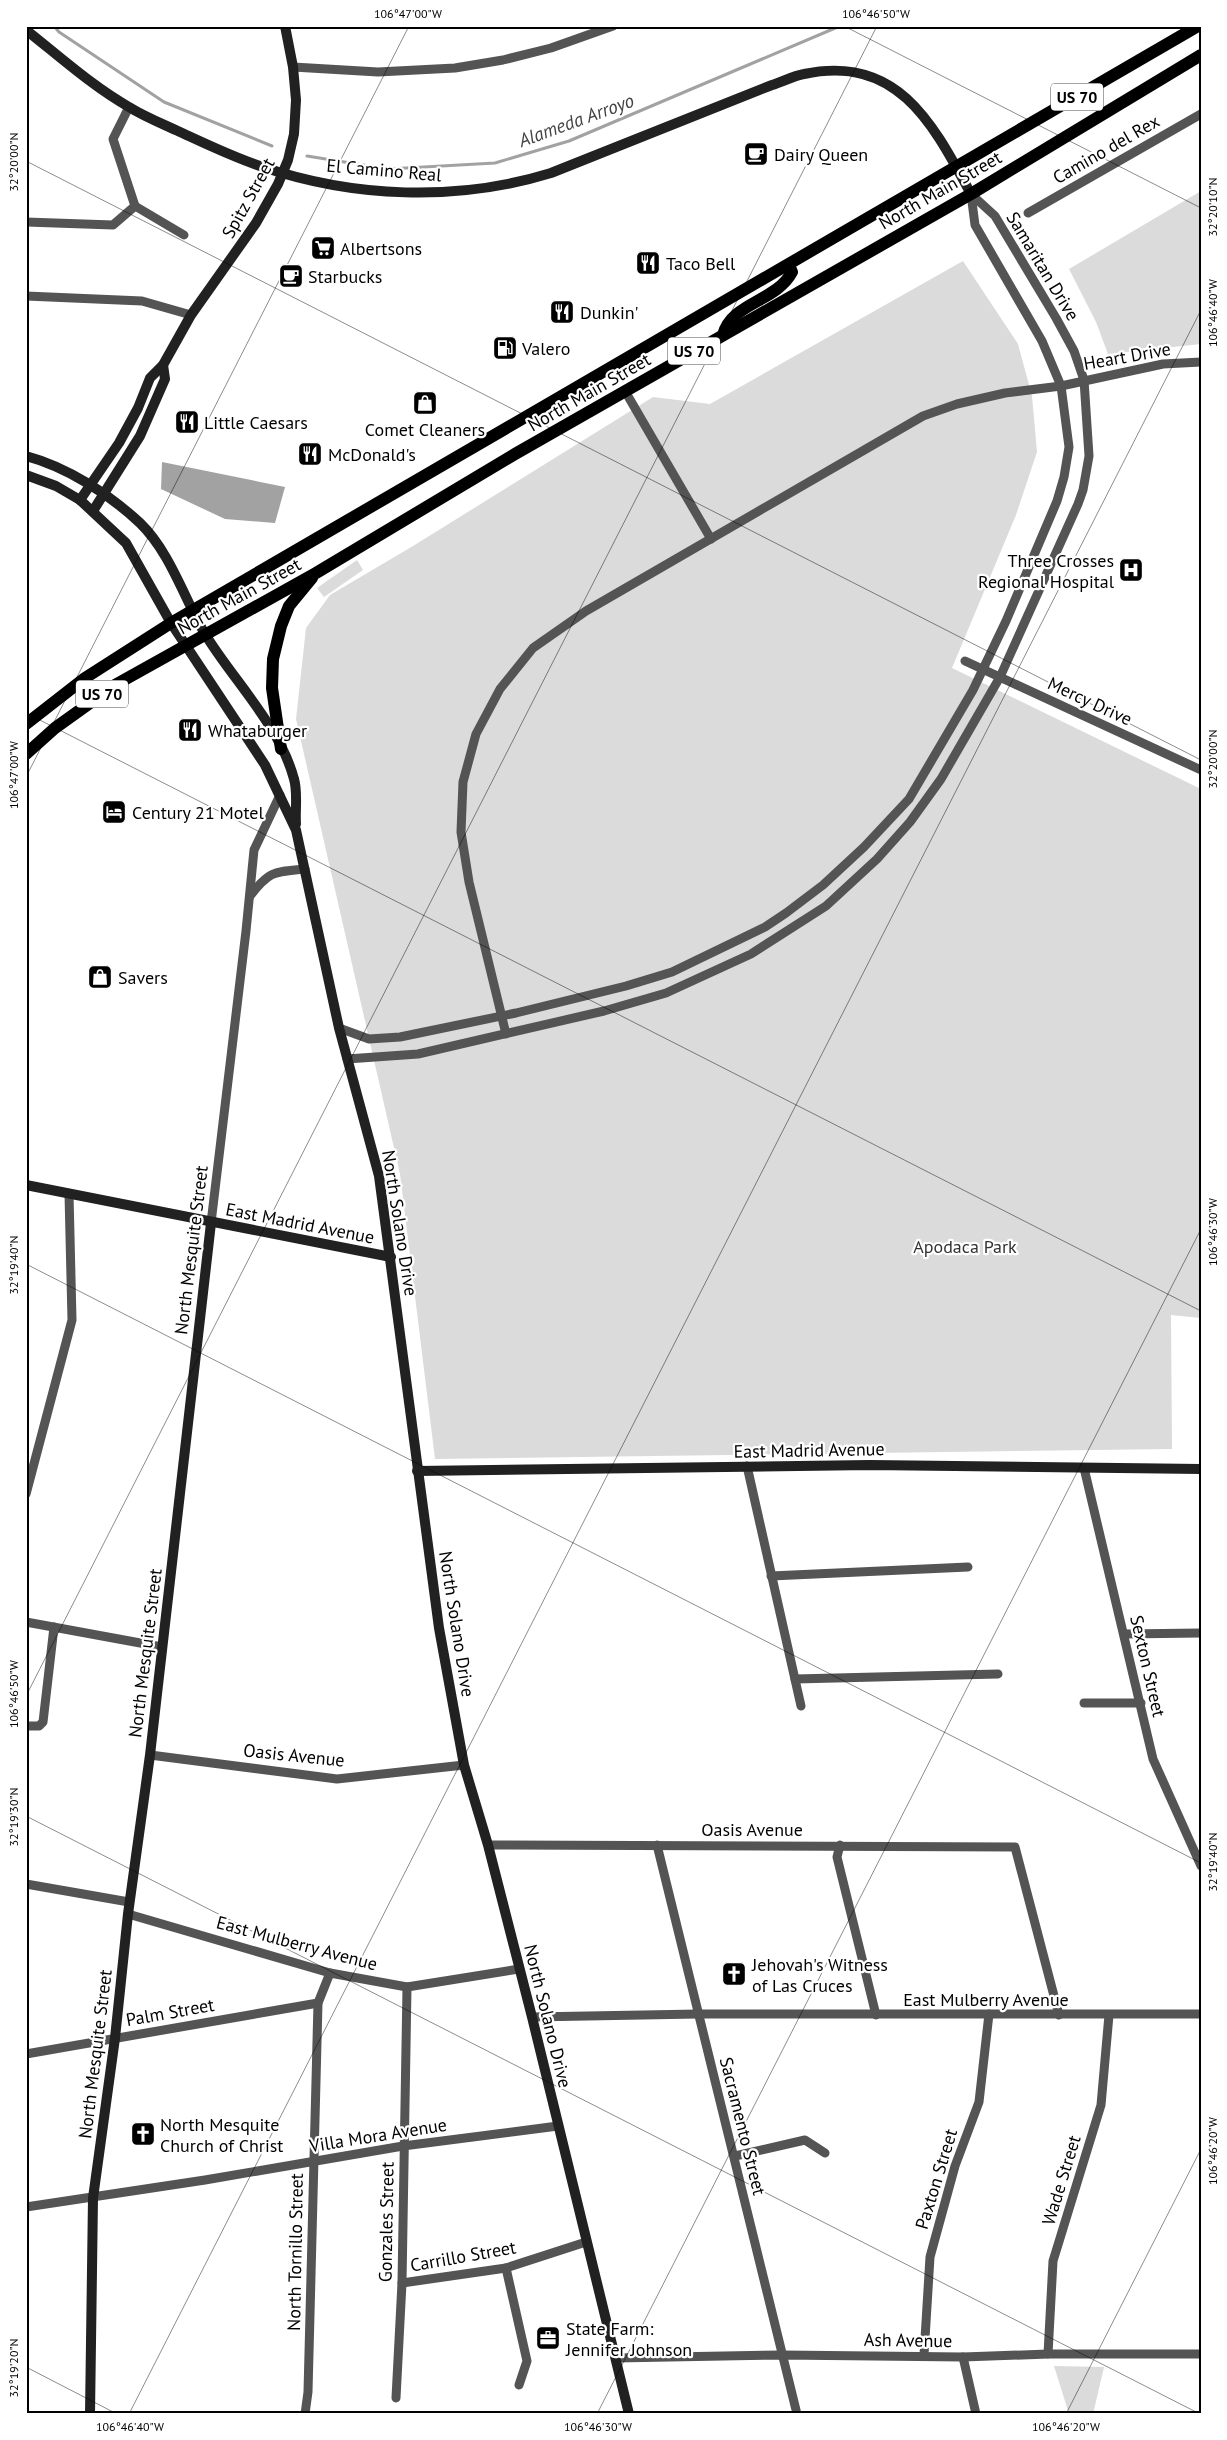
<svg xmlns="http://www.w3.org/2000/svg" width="1227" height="2440" viewBox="0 0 1227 2440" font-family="'PT Sans',sans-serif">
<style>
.green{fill:#dbdbdb}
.water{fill:#a2a2a2}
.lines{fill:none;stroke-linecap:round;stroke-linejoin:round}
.stream{stroke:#a2a2a2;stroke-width:3}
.street{stroke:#545454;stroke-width:9}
.secondary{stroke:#212121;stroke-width:10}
.primary{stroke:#000;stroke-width:12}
.ticks{fill:none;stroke:#000;stroke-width:1;stroke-opacity:0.45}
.labels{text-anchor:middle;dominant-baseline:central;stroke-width:4.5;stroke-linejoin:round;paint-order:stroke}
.shield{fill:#fff;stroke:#4c4c4c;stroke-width:1}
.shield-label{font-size:16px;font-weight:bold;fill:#000}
.street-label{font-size:18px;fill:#000;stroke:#fff}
.poi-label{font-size:18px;fill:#000;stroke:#fff;text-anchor:start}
.park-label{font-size:18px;fill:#323232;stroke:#fff}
.water-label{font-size:19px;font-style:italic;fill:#434343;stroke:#fff}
.neatline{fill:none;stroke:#000;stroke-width:2}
.ticks-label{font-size:12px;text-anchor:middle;fill:#000}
</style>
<rect width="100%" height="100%" fill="#fff"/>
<!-- green -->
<g class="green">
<polygon points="1201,191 1201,344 1108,354 1096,322 1069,269"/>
<polygon points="963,261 1018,344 1032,396 1037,452 1016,515 952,668 1201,789 1201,1318 1171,1315 1172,1449 435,1459 400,1174 296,719 306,628 330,595 413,546 653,397 710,404"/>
<polygon points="357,560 363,570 324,597 317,588"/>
<polygon points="1054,2366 1104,2367 1093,2414 1069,2414"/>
</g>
<!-- water -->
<polygon class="water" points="162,462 285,487 275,523 225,519 161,489"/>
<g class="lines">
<!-- stream -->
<g class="stream">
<polyline points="54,26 59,32 164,102 272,146"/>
<polyline points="307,156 388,169 495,163 569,141 840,26"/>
</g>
<!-- street -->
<g class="street">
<polyline points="293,67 378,72 455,68 503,60 551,48 613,26"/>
<polyline points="135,206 184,235"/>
<polyline points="1028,213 1201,114"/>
<polyline points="26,222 113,225 135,206 113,139 129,107"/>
<polyline points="26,296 142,301 191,315"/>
<polyline points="625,391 711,539"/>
<polyline points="965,661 1201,770"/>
<path d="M250 896C270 870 275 872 305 869"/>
<polyline points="339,1028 369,1039 400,1037 516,1013 626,986 672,972 765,927 786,913 823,885 864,847 909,799 973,690 1006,621 1057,501 1064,477 1069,447 1061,386 1042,341 975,225 971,194"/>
<polyline points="506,1034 469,882 461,832 463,782 476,734 500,689 533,648 586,611 923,416 957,404 1005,393 1061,386 1163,364 1201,362"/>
<polyline points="347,1059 418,1054 604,1011 666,993 751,954 826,906 877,859 910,822 941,779 1000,677 1078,504 1083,490 1089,456 1084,380 1074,351 1056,318 995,216 971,194"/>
<polyline points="211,1223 246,931 254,850 280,795"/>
<polyline points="747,1466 801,1706"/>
<polyline points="1084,1468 1153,1759 1201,1866"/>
<polyline points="26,1494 72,1320 69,1194"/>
<polyline points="771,1576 968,1567"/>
<polyline points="26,1622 162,1647"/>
<polyline points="1124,1634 1201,1633"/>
<polyline points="795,1679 998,1674"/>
<polyline points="1084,1703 1141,1703"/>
<polyline points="26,1726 39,1726 43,1722 54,1627"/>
<polyline points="150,1755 337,1779 464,1765"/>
<polyline points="488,1845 1015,1847 1059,2015"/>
<polyline points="657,1845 797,2414"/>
<polyline points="840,1845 837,1857 876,2015"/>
<polyline points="26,1884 129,1902"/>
<polyline points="128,1914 330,1973 407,1987 519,1969"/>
<polyline points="532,2017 698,2014 1201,2014"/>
<polyline points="26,2054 318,2003"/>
<polyline points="735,2156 805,2140 825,2153"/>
<polyline points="26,2207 205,2180 403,2146 558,2126"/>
<polyline points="506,2268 527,2361 519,2385"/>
<polyline points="402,2283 506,2268 586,2242"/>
<polyline points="1048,2354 1053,2261 1101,2105 1109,2015"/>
<polyline points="924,2355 930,2257 955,2166 979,2102 989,2014"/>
<polyline points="963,2357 976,2414"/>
<polyline points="616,2358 782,2355 963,2357 1048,2354 1201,2354"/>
<polyline points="396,2398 402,2283 407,1987"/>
<polyline points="305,2414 308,2392 318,2003 330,1973"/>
</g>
<!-- secondary -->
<g class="secondary">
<path d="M26 30C59 56 92 86 129 107 145 117 163 124 180 132 206 144 233 157 260 166 353 198 457 202 551 173L772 85C782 82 793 76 804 74 898 54 933 124 971 194"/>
<path d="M26 456C67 467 109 494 140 523 170 552 184 598 205 634 233 680 280 726 294 779 298 792 295 810 296 824"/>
<polyline points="26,475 56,486 80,500 126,543 171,623 265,765 296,830 339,1028 379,1176 439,1628 464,1765 488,1845 532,2017 629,2414"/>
<polyline points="80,500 119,443 138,408 150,378 163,365 191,315 256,223 278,184 288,160 294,134 296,100 293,67 285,26"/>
<polyline points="93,511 140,436 165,379 163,365"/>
<polyline points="26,1185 391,1257"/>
<polyline points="417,1471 870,1465 1201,1469"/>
<polyline points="90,2414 93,2198 115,2038 128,1914 150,1755 211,1223"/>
</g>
<!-- primary -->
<g class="primary">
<path d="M723 335C732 302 776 302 792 272L789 265"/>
<polyline points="26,724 85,678 171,623 1198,26"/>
<polyline points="281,749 272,688 273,659 281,626 289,606 312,578"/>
<polyline points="26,754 55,728 115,685 316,573 515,454 971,194 1201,55"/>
</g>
</g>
<!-- ticks -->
<path class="ticks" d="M844 26 1201 208M26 161 1201 760M26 713 1201 1311M26 777 409 26M26 1264 1201 1863M26 1696 877 26M26 1816 1200 2414M26 2367 117 2414M129 2414 1201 310M597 2414 1201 1229M1066 2414 1201 2149"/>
<!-- icons -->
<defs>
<symbol id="cafe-square" viewBox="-11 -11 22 22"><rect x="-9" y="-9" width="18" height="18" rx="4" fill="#000" stroke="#fff"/><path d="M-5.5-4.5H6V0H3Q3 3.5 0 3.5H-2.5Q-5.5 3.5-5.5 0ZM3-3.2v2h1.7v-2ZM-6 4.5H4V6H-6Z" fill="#fff"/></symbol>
<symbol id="supermarket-square" viewBox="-11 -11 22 22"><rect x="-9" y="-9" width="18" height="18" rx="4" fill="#000" stroke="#fff"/><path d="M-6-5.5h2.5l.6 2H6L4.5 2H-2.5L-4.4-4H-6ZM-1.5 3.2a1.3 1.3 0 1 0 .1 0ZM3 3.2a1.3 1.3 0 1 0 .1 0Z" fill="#fff"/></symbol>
<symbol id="restaurant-square" viewBox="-11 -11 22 22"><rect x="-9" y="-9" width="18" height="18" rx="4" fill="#000" stroke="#fff"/><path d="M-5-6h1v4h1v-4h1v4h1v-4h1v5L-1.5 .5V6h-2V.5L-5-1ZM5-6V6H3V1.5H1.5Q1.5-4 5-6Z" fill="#fff"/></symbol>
<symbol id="fuel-square" viewBox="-11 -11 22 22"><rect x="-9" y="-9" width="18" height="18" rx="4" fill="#000" stroke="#fff"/><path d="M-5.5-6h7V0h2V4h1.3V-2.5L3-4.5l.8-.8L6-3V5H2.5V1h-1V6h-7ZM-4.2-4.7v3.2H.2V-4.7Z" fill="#fff"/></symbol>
<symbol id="shop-square" viewBox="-11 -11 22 22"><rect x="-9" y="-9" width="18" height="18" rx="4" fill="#000" stroke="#fff"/><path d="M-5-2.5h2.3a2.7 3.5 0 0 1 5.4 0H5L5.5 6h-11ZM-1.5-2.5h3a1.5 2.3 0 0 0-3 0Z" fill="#fff"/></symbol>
<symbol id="hospital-square" viewBox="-11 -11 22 22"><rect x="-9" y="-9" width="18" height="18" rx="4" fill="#000" stroke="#fff"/><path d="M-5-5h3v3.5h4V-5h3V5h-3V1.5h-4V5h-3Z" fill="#fff"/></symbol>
<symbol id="hotel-square" viewBox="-11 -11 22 22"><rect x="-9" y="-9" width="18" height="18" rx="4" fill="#000" stroke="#fff"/><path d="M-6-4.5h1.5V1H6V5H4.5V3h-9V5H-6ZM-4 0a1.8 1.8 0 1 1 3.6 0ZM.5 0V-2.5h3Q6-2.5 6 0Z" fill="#fff"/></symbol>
<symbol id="church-square" viewBox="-11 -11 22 22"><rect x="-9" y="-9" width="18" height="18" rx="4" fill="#000" stroke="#fff"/><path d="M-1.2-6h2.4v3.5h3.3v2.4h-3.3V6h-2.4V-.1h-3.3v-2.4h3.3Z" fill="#fff"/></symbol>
<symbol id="office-square" viewBox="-11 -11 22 22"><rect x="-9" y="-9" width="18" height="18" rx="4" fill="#000" stroke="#fff"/><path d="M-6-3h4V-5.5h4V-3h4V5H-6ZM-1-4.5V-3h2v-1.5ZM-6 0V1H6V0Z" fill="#fff"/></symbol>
</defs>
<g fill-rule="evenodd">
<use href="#cafe-square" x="742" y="140" width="28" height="28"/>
<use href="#supermarket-square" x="309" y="234" width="28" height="28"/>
<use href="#restaurant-square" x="634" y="249" width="28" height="28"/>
<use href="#cafe-square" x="277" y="262" width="28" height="28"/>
<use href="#restaurant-square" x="548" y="298" width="28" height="28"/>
<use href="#fuel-square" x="491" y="334" width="28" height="28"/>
<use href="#shop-square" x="411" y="389" width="28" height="28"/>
<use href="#restaurant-square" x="173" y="408" width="28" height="28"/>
<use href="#restaurant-square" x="296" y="440" width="28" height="28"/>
<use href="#hospital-square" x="1117" y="556" width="28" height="28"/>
<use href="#restaurant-square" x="176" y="716" width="28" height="28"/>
<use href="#hotel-square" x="100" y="798" width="28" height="28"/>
<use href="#shop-square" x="86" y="963" width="28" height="28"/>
<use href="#church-square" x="720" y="1960" width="28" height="28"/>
<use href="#church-square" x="129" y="2120" width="28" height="28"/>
<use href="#office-square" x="534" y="2324" width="28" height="28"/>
</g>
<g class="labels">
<!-- shield labels -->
<g class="shield">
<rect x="1051" y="83.5" width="52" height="27" rx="4"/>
<rect x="668" y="337.5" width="52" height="27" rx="4"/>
<rect x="76" y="680.5" width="52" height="27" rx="4"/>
</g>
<g class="shield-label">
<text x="1077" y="97">US 70</text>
<text x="694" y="351">US 70</text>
<text x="102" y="694">US 70</text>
</g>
<!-- street labels -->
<g class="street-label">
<text transform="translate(1106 149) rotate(-30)">Camino del Rex</text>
<text transform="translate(384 170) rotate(5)">El Camino Real</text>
<text transform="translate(940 190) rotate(-30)">North Main Street</text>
<text transform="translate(248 198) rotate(-61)">Spitz Street</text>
<text transform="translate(1043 266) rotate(59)">Samaritan Drive</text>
<text transform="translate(1127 356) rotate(-10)">Heart Drive</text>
<text transform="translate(589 392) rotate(-30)">North Main Street</text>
<text transform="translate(239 596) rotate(-29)">North Main Street</text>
<text transform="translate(1090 701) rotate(25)">Mercy Drive</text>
<text transform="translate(300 1223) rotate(11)">East Madrid Avenue</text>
<text transform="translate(400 1223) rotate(81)">North Solano Drive</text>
<text transform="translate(191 1250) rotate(-83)">North Mesquite Street</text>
<text transform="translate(809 1450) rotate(-1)">East Madrid Avenue</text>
<text transform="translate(457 1624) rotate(81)">North Solano Drive</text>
<text transform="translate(145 1653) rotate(-83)">North Mesquite Street</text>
<text transform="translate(1148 1666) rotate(77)">Sexton Street</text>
<text transform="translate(294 1755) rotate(6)">Oasis Avenue</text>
<text x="752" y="1829">Oasis Avenue</text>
<text transform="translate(297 1943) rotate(15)">East Mulberry Avenue</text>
<text x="986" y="1999">East Mulberry Avenue</text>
<text transform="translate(170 2012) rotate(-10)">Palm Street</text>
<text transform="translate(548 2016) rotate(76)">North Solano Drive</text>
<text transform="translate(95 2054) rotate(-83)">North Mesquite Street</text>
<text transform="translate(743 2126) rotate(76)">Sacramento Street</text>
<text transform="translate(378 2135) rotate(-9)">Villa Mora Avenue</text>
<text transform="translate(936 2179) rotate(-73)">Paxton Street</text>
<text transform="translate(1061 2180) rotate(-73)">Wade Street</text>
<text transform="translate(386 2222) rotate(-89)">Gonzales Street</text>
<text transform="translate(295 2252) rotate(-89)">North Tornillo Street</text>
<text transform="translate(463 2256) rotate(-10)">Carrillo Street</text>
<text transform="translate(908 2340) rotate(1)">Ash Avenue</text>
</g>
<!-- poi labels -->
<g class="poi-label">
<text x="774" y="154">Dairy Queen</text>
<text x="340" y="248">Albertsons</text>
<text x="666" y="263">Taco Bell</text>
<text x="308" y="276">Starbucks</text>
<text x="580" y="312">Dunkin'</text>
<text x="522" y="348">Valero</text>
<text x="204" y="422">Little Caesars</text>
<text x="425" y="429" text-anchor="middle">Comet Cleaners</text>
<text x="328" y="454">McDonald's</text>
<text x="1114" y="560" text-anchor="end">Three Crosses<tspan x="1114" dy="21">Regional Hospital</tspan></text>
<text x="208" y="730">Whataburger</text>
<text x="132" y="812">Century 21 Motel</text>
<text x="118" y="977">Savers</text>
<text x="752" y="1964">Jehovah's Witness<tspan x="752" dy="21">of Las Cruces</tspan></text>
<text x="160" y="2124">North Mesquite<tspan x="160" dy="21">Church of Christ</tspan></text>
<text x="566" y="2328">State Farm:<tspan x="566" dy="21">Jennifer Johnson</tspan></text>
</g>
<!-- park labels -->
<g class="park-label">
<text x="965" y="1246">Apodaca Park</text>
</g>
<!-- water labels -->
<g class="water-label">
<text transform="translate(576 120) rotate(-20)">Alameda Arroyo</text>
</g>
</g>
<!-- border -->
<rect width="1227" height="2440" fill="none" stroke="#ffffff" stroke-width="55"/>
<rect x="28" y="28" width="1172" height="2384" class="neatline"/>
<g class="ticks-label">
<text x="408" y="18">106°47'00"W</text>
<text x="876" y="18">106°46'50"W</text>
<text transform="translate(14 162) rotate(-90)" y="4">32°20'00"N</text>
<text transform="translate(1213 207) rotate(-90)" y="4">32°20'10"N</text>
<text transform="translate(1213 313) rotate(-90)" y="4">106°46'40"W</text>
<text transform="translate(1213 759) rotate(-90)" y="4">32°20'00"N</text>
<text transform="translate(14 775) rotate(-90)" y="4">106°47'00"W</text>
<text transform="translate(1213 1232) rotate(-90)" y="4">106°46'30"W</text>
<text transform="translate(14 1265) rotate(-90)" y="4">32°19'40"N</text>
<text transform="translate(14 1694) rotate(-90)" y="4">106°46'50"W</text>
<text transform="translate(14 1817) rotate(-90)" y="4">32°19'30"N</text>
<text transform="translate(1213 1862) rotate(-90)" y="4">32°19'40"N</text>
<text transform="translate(1213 2151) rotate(-90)" y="4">106°46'20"W</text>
<text transform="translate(14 2368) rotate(-90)" y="4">32°19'20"N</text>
<text x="130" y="2431">106°46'40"W</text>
<text x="598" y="2431">106°46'30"W</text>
<text x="1066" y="2431">106°46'20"W</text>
</g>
</svg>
